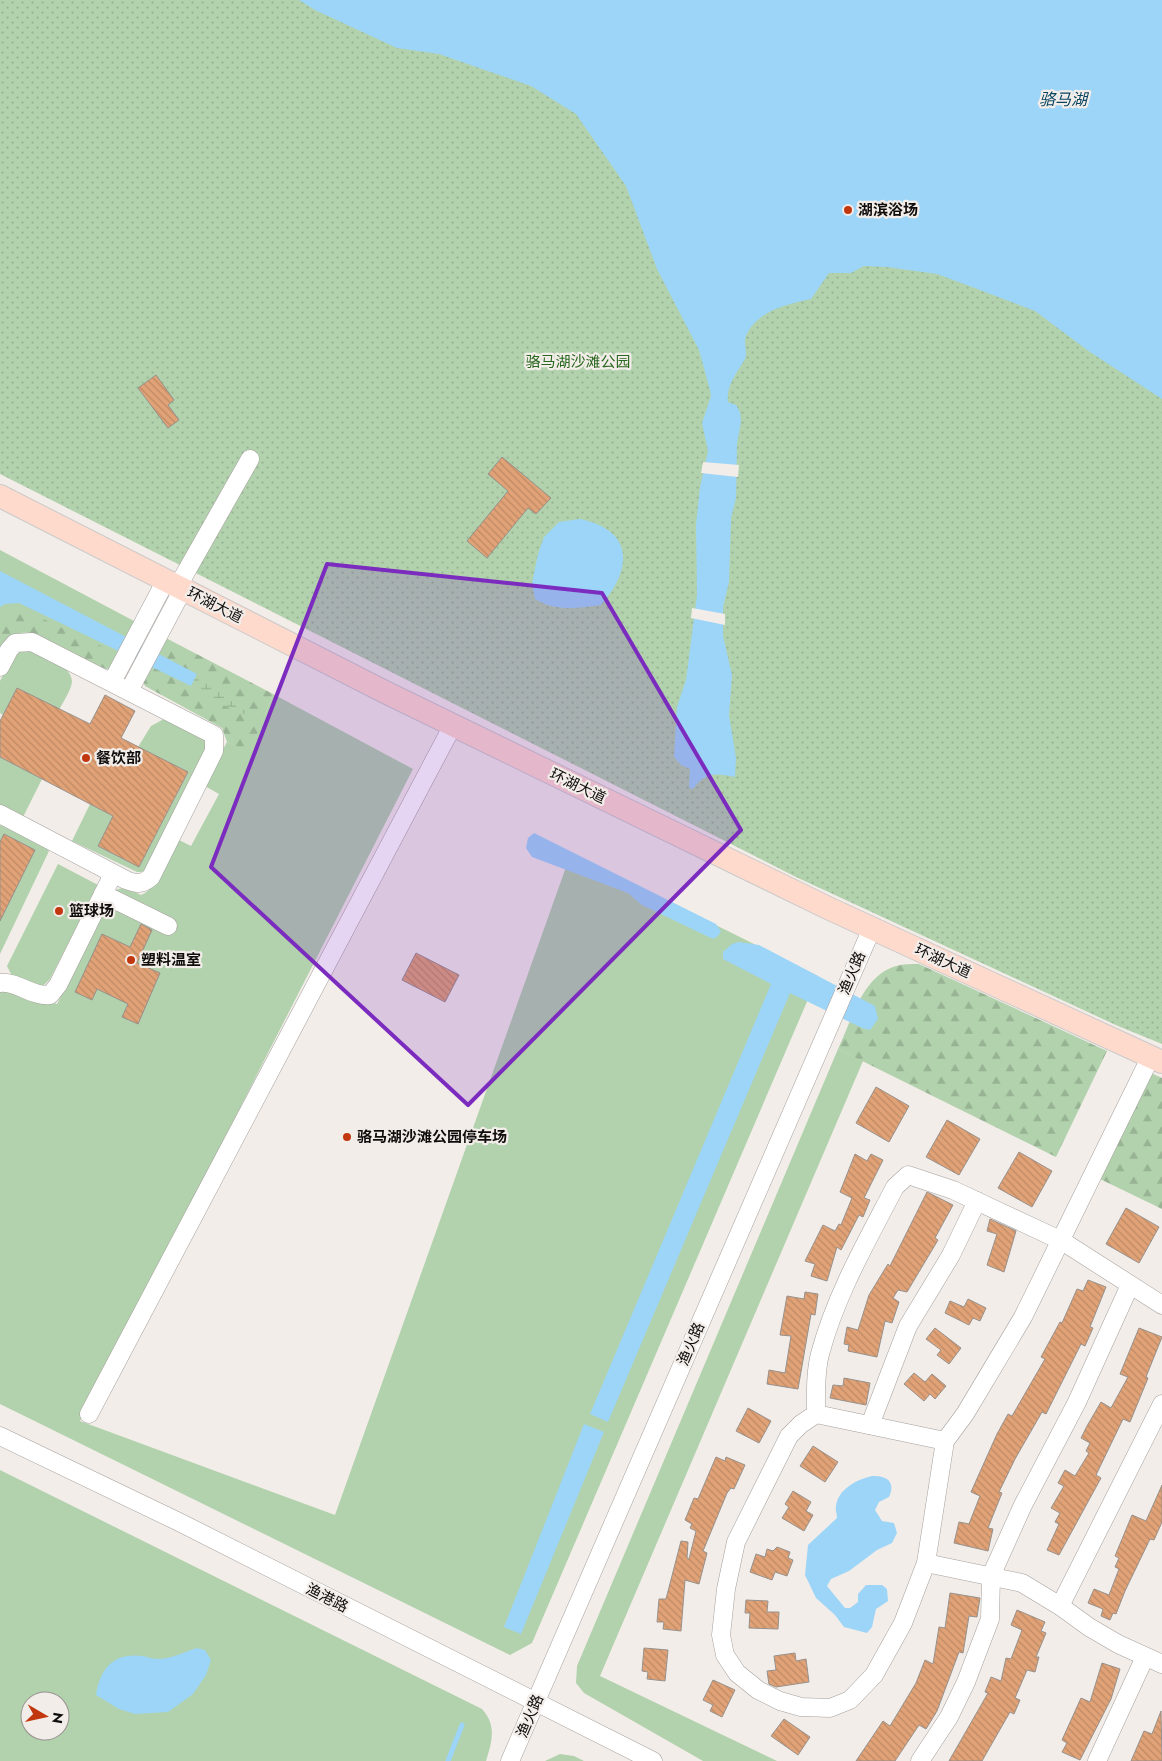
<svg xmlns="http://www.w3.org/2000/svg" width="1162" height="1761" viewBox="0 0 1162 1761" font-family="Jost,'Noto Sans SC',sans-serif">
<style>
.green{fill:#b1d2ac;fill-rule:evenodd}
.forest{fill:url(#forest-firs)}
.wetland{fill:url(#wetland-marsh)}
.park{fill:url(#park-dots)}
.water{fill:#9dd5f8}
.pier{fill:#f3ede9}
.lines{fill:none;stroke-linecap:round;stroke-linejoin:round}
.stream{stroke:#9dd5f8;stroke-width:5}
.building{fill:url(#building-back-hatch);stroke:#96918d}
.minor-casing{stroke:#a5a09d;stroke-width:19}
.major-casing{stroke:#cacaca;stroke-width:24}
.minor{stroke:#fff;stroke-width:18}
.major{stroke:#fedacd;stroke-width:22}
.marked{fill:#7b2cbf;fill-opacity:0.2;stroke:#7b2cbf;stroke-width:4;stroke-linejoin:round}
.poi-dot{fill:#c1380f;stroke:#f3ede9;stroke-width:2}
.labels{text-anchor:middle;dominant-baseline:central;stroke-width:4.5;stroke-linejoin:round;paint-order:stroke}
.poi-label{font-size:15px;font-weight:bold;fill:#0f0d0c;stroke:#f3ede9;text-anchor:start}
.park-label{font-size:15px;fill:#29681f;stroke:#f3ede9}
.street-label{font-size:15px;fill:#0f0d0c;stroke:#f3ede9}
.water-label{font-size:16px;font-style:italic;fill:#084561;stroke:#f3ede9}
</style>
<defs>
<pattern id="forest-firs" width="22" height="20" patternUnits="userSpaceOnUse" patternTransform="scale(1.25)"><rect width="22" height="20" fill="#b1d2ac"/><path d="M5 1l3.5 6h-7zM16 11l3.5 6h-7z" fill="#97b393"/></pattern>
<pattern id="wetland-marsh" width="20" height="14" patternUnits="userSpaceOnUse" patternTransform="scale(1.25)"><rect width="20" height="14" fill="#b1d2ac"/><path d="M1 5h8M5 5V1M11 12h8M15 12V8" fill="none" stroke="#97b393"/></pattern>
<pattern id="park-dots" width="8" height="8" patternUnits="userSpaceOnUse" patternTransform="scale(1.25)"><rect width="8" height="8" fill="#b1d2ac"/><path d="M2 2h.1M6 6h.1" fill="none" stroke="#97b393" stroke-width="1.8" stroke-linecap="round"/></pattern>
<pattern id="building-back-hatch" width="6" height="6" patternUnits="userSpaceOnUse" patternTransform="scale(1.25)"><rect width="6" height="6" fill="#e0a276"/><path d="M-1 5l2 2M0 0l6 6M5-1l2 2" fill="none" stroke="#bf8a65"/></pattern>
</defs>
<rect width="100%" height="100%" fill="#f3ede9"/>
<!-- green -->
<g class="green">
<path d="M0 550 134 621 125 648 113 668 106 669 31 633C17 631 9 637 0 647Z"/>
<path d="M29 649C41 656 71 664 72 681 72 689 63 702 59 710L17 688 3 715 0 713V681L14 653Z"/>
<path d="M273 694 413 769 80 1421 335 1515 571 853 818 976 532 1643 510 1655 0 1404V990L17 991 57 1004 114 891C124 885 131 890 141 895 159 888 167 855 175 838L191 846 219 794 203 785 227 742 250 752Z"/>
<polygon points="164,719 203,737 207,741 207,749 149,867 142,872 137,872 72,841 90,804 113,816 98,846 139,867 188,773 138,747 151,726"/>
<polygon points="0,757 42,779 23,817 0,805"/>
<polygon points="0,825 11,828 46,847 49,851 0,954"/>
<polygon points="58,864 98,885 50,979 41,988 13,978 7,966"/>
<polygon points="838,1049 863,1061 600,1676 777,1761 703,1761 584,1693 576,1683 577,1666"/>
<path d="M0 1470 482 1709C497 1725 492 1742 486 1761H0ZM30 1701H60V1731H30Z"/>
<polygon points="560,1754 574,1756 584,1761 545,1761"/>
</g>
<!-- forest -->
<g class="forest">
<polygon points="14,612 41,618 112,651 112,659 106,669 31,633 24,632 7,639 0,636 0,621 6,614"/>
<polygon points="164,637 273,694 250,753 227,742 222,728 145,686 143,681"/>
<path d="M919 964 1107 1051 1056 1157 838 1049C852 1020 862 976 896 966 903 964 912 964 919 964Z"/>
<polygon points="1151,1073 1162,1078 1162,1209 1100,1179"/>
</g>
<!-- wetland -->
<polygon class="wetland" points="197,674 245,704 247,710 244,714 237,713 191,686"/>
<!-- park -->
<polygon class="park" points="0,0 665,0 1162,264 1162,1044 1118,1026 796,877 0,474"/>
<!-- water -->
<g class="water">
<path d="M299 0H1162V399L1090 352 1035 311 972 287 937 274 887 267 864 266 851 273H829L811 299C788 304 756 311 746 336 743 343 748 352 745 359 737 373 726 385 728 402L736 405 740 412 741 421 737 444 736 498 731 518 729 582 723 607V636L732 675 729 715 736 758 735 777C716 773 705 772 693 789L689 788 690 769 681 765 674 757 677 707 686 680 697 595 696 525 700 487 708 451 702 423 711 396 710 390 699 350 657 269 626 186 576 114 531 86 439 54 397 48 315 10Z"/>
<path d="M580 519C634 530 633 569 601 605 578 608 556 612 535 599L532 583 538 554 544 537 559 522Z"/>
<polygon points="0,571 197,674 191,686 19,603 5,604 0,607"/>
<polygon points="534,833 716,924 721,931 718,936 713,939 642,905 628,893 532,857 526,848 528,838"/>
<polygon points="739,942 759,945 875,1006 878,1019 870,1030 862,1028 790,993 608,1422 590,1414 771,984 723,959 723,952 732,944"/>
<polygon points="584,1424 604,1432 521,1634 504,1627"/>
<path d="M872 1476C887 1475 896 1482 889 1497L879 1502 875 1510 882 1521 894 1523 897 1533 892 1543 877 1550 849 1571 831 1579 827 1586 845 1608H850L858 1602V1594L866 1585H882L887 1589 888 1601 876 1609 872 1627 867 1633 844 1627 835 1615 816 1598 805 1575 808 1545 837 1518C837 1513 835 1510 836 1506 838 1489 858 1479 872 1476Z"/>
<path d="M197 1648 205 1650 211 1660 206 1675 193 1694 168 1712 135 1714 119 1709 96 1695C100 1668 114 1652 143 1656 148 1657 153 1659 159 1659 172 1658 185 1652 197 1648Z"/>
</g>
<!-- pier -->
<g class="pier">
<polygon points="703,462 739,465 738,477 701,473"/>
<polygon points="692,608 725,614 725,625 691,618"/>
</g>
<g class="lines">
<!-- stream -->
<polyline class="stream" points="448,1761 462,1725"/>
</g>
<!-- building -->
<g class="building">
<polygon points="156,375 174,400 168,405 179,420 168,428 138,388"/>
<polygon points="502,457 551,498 536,514 528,508 487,558 467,541 508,491 488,474"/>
<polygon points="17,688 90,724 105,695 135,711 121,738 188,772 139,867 98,846 113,816 0,757 0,721"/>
<polygon points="4,834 35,850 0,921 0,842"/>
<polygon points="141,924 152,930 137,963 160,973 138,1024 122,1017 128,1004 97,989 92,1000 75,992 102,934 130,947"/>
<polygon points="416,953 459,975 445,1002 402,980"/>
<polygon points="876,1087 909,1106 889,1142 856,1123"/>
<polygon points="947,1120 980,1139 959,1175 926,1157"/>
<polygon points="1019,1152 1052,1171 1032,1207 998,1188"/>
<polygon points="855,1154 867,1161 871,1154 883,1160 864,1198 870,1200 863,1217 859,1215 841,1250 837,1247 827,1281 811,1276 815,1264 805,1261 823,1225 835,1231 839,1224 841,1225 852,1198 840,1192"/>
<polygon points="927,1192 953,1205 935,1238 938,1240 907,1292 898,1290 893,1298 899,1302 892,1323 885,1321 877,1357 848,1351 849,1345 844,1344 847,1327 858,1330 869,1295 888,1264 890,1266"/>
<polygon points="1126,1208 1159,1227 1139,1263 1106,1244"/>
<polygon points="990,1219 1016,1231 1004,1272 987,1265 997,1234 987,1231"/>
<polygon points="1088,1280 1106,1287 1090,1327 1093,1328 1085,1346 1081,1344 1046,1414 1042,1412 1015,1459 999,1492 1002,1493 988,1528 993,1529 988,1551 954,1543 959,1522 969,1524 980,1496 971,1492 997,1434 1008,1414 1012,1416 1045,1359 1041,1357 1060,1322 1062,1323 1077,1289 1083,1291"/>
<polygon points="805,1292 818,1294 815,1315 811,1314 798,1389 767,1384 769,1370 785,1373 791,1336 780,1335 787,1296 804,1299"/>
<polygon points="968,1299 986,1308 980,1321 973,1318 969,1325 945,1313 950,1301 964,1307"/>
<polygon points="935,1328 961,1348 949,1364 937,1355 941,1350 926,1339"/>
<polygon points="1139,1328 1162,1337 1146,1377 1148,1378 1130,1422 1123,1419 1096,1475 1101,1478 1059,1555 1047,1550 1059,1524 1055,1522 1060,1513 1051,1508 1064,1486 1058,1483 1065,1470 1075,1476 1089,1453 1086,1451 1090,1443 1081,1438 1087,1426 1101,1402 1111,1408 1128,1377 1120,1374"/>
<polygon points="914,1373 925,1382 932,1374 946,1386 935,1399 930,1394 924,1401 904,1384"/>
<polygon points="844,1378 870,1383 866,1405 830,1398 833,1385 843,1386"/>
<polygon points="748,1408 771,1421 759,1443 736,1431"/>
<polygon points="813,1446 838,1462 825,1482 800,1466"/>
<polygon points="716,1457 725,1461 726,1457 745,1465 734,1489 731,1488 727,1493 703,1551 707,1553 699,1584 685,1580 681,1631 663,1629 664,1622 657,1622 659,1599 666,1599 681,1541 688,1542 687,1558 689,1559 696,1531 690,1528 692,1524 685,1520 694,1498 698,1499"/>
<polygon points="1162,1485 1162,1522 1154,1540 1150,1539 1125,1591 1116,1614 1113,1613 1110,1620 1101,1616 1103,1609 1088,1603 1094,1589 1109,1595 1119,1569 1115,1567 1119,1558 1115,1556 1132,1515 1146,1521"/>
<polygon points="793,1491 811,1502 806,1511 813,1515 804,1531 782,1518 789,1507 785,1504"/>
<polygon points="777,1547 790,1552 788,1558 793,1560 787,1576 775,1572 772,1580 750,1572 756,1554 765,1557 767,1549 773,1551"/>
<polygon points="950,1593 980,1598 977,1617 969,1616 963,1653 959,1652 937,1711 926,1729 919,1725 895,1761 856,1761 883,1721 890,1726 916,1683 925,1660 933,1664 939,1627 945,1628"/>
<polygon points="746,1600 768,1601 767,1612 779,1612 778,1629 749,1628 750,1613 745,1613"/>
<polygon points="1017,1610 1045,1622 1041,1631 1046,1633 1036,1657 1039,1657 1035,1672 1027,1670 1015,1698 1020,1700 1014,1714 1010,1712 982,1761 949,1761 988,1693 985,1692 991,1677 1001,1681 1006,1658 1011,1659 1022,1630 1011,1625"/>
<polygon points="644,1648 668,1650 665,1681 647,1679 648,1672 642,1671"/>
<polygon points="795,1653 796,1661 806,1659 809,1682 776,1687 769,1684 767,1671 776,1670 774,1656"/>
<polygon points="1102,1663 1120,1669 1111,1699 1080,1760 1062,1752 1067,1743 1062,1740 1081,1698 1090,1702"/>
<polygon points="713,1680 735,1690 722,1717 710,1711 713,1705 703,1700"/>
<polygon points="1161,1711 1162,1761 1131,1761 1144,1731 1152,1734"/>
<polygon points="784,1719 810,1737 798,1755 771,1736"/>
</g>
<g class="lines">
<defs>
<g id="minor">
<polyline points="178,586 250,459"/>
<path d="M0 667 9 650 15 643 32 642 214 735V751L151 877C142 885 136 884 126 880L0 814"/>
<polyline points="112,682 166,580"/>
<polyline points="129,691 183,589"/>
<polyline points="103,894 168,926"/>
<path d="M0 983C17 981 32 997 50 995L58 985 113 874"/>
<polyline points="89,1414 453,725"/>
<path d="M816 1414C816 1394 815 1373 820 1354 836 1294 867 1241 895 1187L908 1175 953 1190 1062 1241 1162 1305"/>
<polyline points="870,1425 908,1326 951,1255 977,1201"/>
<polyline points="0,1436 177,1521 653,1761"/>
<polyline points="945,1441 816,1414 801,1424 789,1436 736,1542 726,1589 721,1635 725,1655 737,1673 758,1690 780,1701 801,1707 830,1708 850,1700 874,1675 903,1623 926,1563 945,1441 965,1414 1023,1317 1151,1056"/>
<polyline points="926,1563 1022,1583 1060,1606 1089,1627 1118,1644 1162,1664"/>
<polyline points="1060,1606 1162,1404"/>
<polyline points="510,1761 872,928"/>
<polyline points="920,1761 949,1717 966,1682 990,1619 991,1576 1023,1505 1077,1402 1130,1285"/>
<polyline points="1097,1761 1145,1657"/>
</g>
<polyline id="major" points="0,496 385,692 828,908 1162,1062"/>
</defs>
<!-- minor casing -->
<use href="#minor" class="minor-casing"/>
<!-- major casing -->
<use href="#major" class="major-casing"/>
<!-- minor -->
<use href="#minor" class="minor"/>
<!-- major -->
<use href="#major" class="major"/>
</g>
<!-- marked area -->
<path class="marked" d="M327 564 602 593 741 830 468 1105 211 867Z"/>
<!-- markers -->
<g class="poi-dot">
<circle cx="848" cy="210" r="5"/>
<circle cx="86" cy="758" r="5"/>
<circle cx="59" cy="911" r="5"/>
<circle cx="131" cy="960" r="5"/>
<circle cx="347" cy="1137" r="5"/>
</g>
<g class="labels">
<!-- poi labels -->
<g class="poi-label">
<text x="858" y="210">湖滨浴场</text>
<text x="96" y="758">餐饮部</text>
<text x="69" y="911">篮球场</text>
<text x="141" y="960">塑料温室</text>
<text x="357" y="1137">骆马湖沙滩公园停车场</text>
</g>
<!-- park labels -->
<g class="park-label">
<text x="578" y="362">骆马湖沙滩公园</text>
</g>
<!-- street labels -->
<g class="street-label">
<text transform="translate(215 605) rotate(27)">环湖大道</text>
<text transform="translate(578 786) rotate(26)">环湖大道</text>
<text transform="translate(943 961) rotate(25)">环湖大道</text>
<text transform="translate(852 973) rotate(-67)">渔火路</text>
<text transform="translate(691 1344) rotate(-67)">渔火路</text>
<text transform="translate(327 1598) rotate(27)">渔港路</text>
<text transform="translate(530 1716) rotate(-67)">渔火路</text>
</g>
<!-- water labels -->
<g class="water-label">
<text x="1063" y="99">骆马湖</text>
</g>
</g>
<!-- north arrow -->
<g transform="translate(45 1716) rotate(99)"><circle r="24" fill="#f3ede9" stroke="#989391"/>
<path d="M0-4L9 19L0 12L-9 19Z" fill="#c1380f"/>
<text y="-8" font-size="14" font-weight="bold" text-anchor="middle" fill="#0f0d0c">N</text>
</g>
</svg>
